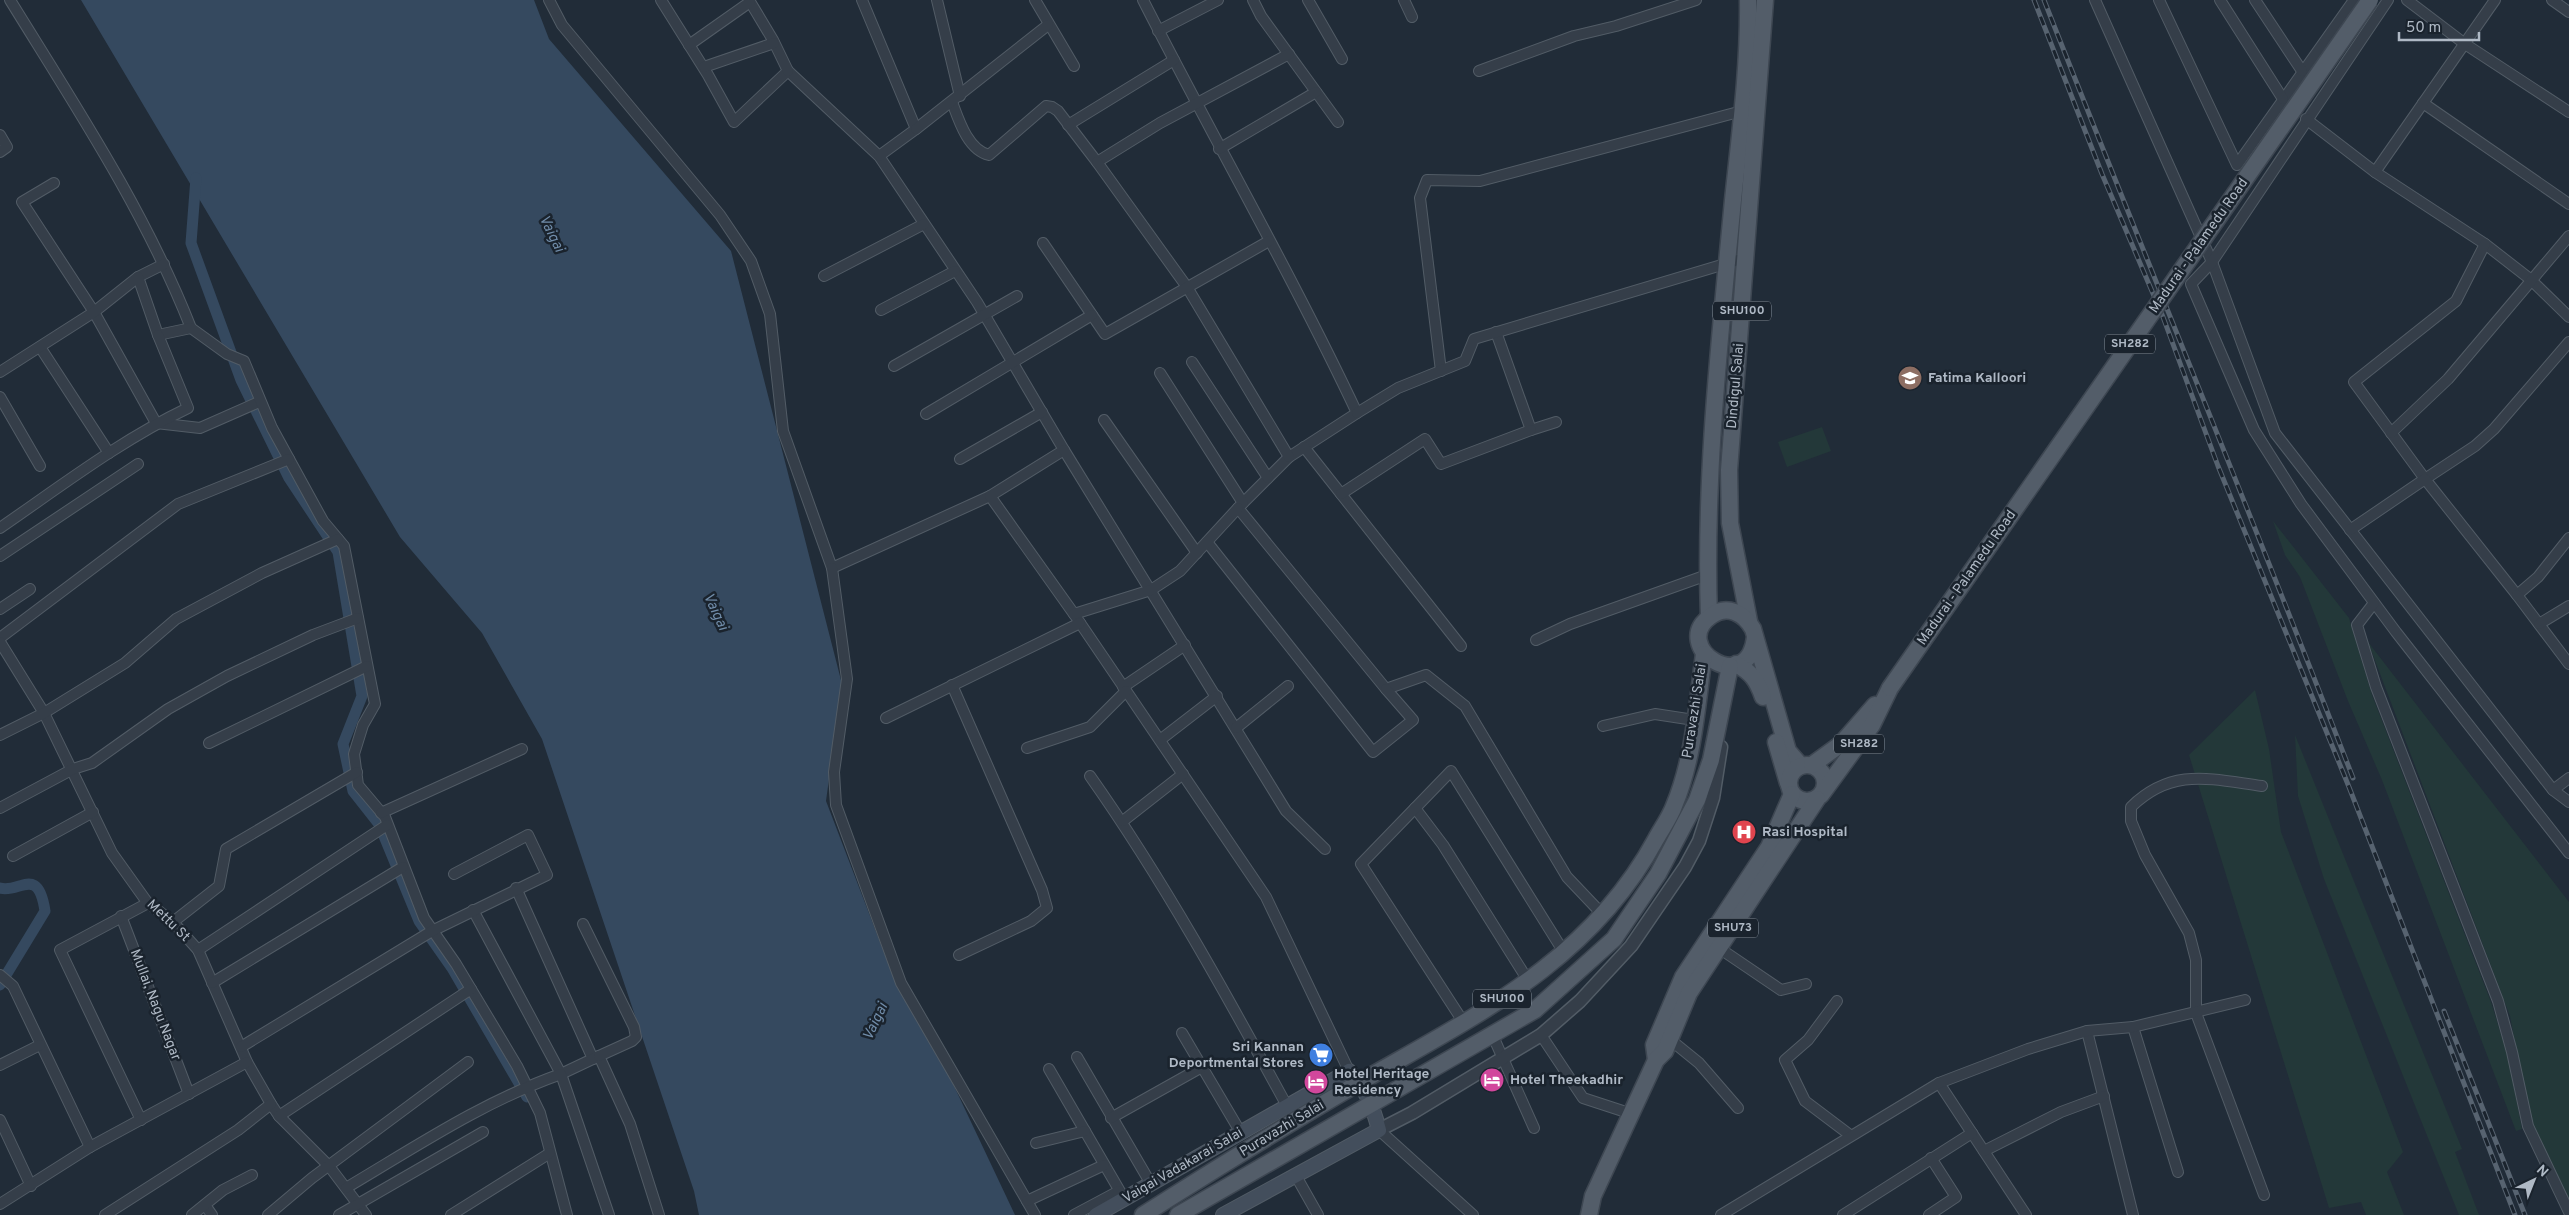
<svg xmlns="http://www.w3.org/2000/svg" width="2569" height="1215" viewBox="0 0 2569 1215" font-family="Overpass,sans-serif">
<style>
.green{fill:#233839}
.water{fill:#35495f}
.lines{fill:none;stroke-linecap:round;stroke-linejoin:round}
.canal{stroke:#35495f;stroke-width:11}
.minor-casing{stroke:#525c66;stroke-width:12}
.tertiary-casing{stroke:#525c66;stroke-width:15}
.secondary-casing{stroke:#525c66;stroke-width:16}
.primary-casing{stroke:#3e4752;stroke-width:19}
.minor{stroke:#353e49;stroke-width:10}
.tertiary{stroke:#353e49;stroke-width:12}
.secondary{stroke:#434e5c;stroke-width:14}
.primary{stroke:#535d69;stroke-width:16}
.rail-casing{stroke:#576370;stroke-width:5}
.rail{stroke:#1a232d;stroke-width:3;stroke-dasharray:9;stroke-linecap:butt}
.primary-bridge-casing{stroke:#3e4752;stroke-width:19;stroke-linecap:butt}
.primary-bridge{stroke:#535d69;stroke-width:16}
.labels{text-anchor:middle;dominant-baseline:central;stroke-width:5;stroke-linejoin:round;paint-order:stroke}
.shield{fill:#1a232d;stroke:#828c97;stroke-width:1}
.shield-label{font-size:12px;font-weight:bold;fill:#afb9c5}
.street-label{font-size:14px;fill:#afb9c5;stroke:#1a232d}
.poi-label{font-size:14px;font-weight:bold;fill:#afb9c5;stroke:#1a232d;text-anchor:start}
.water-label{font-size:15px;font-style:italic;fill:#708ca9;stroke:#1a232d}
</style>
<rect width="100%" height="100%" fill="#212c38"/>
<!-- green -->
<g class="green">
<polygon points="1822,427 1831,451 1787,467 1778,442"/>
<polygon points="2273,521 2349,618 2372,695 2491,1002 2508,1057 2522,1129 2516,1131 2382,780 2348,701 2300,577 2285,555"/>
<polygon points="2368,642 2569,902 2569,1204 2529,1118 2510,1016"/>
<polygon points="2255,690 2269,749 2281,832 2403,1152 2387,1172 2404,1215 2366,1215 2361,1202 2329,1208 2189,755"/>
<polygon points="2295,735 2462,1149 2455,1152 2479,1215 2459,1215 2324,879 2298,796"/>
</g>
<!-- water -->
<polygon class="water" points="81,0 534,0 549,39 731,251 842,684 826,801 898,989 937,1050 1015,1215 699,1215 694,1191 542,739 482,633 400,537"/>
<g class="lines">
<!-- canal -->
<g class="canal">
<polyline points="196,178 191,243 241,380 289,478 338,552 362,696 343,744 353,791 379,824 419,921 452,968 527,1097"/>
<path d="M0 888C19 894 38 864 45 911L0 985"/>
</g>
<defs>
<g id="minor">
<path d="M10 0C76 107 145 211 191 328"/>
<polyline points="549,0 562,25 720,215 751,261 770,314 783,431 832,568 990,496"/>
<polyline points="661,0 708,75 734,122 788,71 879,156 977,302 1064,450 990,496 1074,614 1266,897 1349,1071"/>
<polyline points="749,0 773,40 788,71"/>
<polyline points="862,0 916,129 879,156"/>
<polyline points="937,0 960,96"/>
<polyline points="1035,0 1074,66"/>
<path d="M1143 0C1213 138 1291 273 1357 413L1289 457 1238 508 1386 689 1426 675 1465 706 1567 877 1604 916"/>
<polyline points="1253,0 1261,16 1338,122"/>
<polyline points="1308,0 1342,59"/>
<polyline points="1404,0 1412,17"/>
<polyline points="2095,0 2212,262 2275,433 2553,790 2569,802"/>
<polyline points="2159,0 2237,165 2354,0"/>
<polyline points="2220,0 2283,99"/>
<polyline points="2255,0 2302,71"/>
<polyline points="2388,0 2212,262 2191,284 2254,430 2301,504 2396,632 2569,853"/>
<polyline points="2407,0 2465,44 2569,112"/>
<polyline points="2552,0 2569,12"/>
<polyline points="1158,31 1218,0"/>
<polyline points="689,45 750,2"/>
<polyline points="704,67 774,43"/>
<polyline points="1479,71 1574,36 1616,26 1696,0"/>
<path d="M952 102C959 121 968 150 989 155L1046 106 1052 107 1058 111 1097 162 1160 123 1289 54"/>
<polyline points="2423,103 2569,204"/>
<polyline points="2306,119 2375,172 2495,0"/>
<polyline points="1068,125 1174,60"/>
<polyline points="916,129 1048,25"/>
<polyline points="0,135 7,147 0,152"/>
<polyline points="1219,149 1316,92"/>
<polyline points="1097,162 1187,287 1289,457"/>
<polyline points="2375,172 2485,244 2530,279 2569,317"/>
<polyline points="54,183 22,202 94,312 156,423 200,428 259,402"/>
<polyline points="1043,243 1105,334 1269,241"/>
<polyline points="2485,244 2456,301 2354,382 2425,479 2475,446 2494,429 2569,342"/>
<polyline points="824,276 924,224"/>
<polyline points="138,277 164,264"/>
<polyline points="881,310 955,271"/>
<polyline points="1496,332 1531,430 1556,422"/>
<polyline points="40,347 109,453"/>
<polyline points="1192,362 1268,478"/>
<polyline points="894,366 1017,296"/>
<polyline points="1441,371 1420,198 1427,180 1480,181 1742,111"/>
<polyline points="0,372 94,312 138,277 158,335 191,328 227,354 244,361 272,428 323,521 344,546 375,704 363,725 354,754 358,785 385,817 424,918 456,964 517,1066 540,1113 567,1215"/>
<polyline points="1160,373 1243,503"/>
<polyline points="0,397 40,466"/>
<polyline points="1357,413 1398,388 1465,361 1474,339 1745,258"/>
<polyline points="926,414 1092,315"/>
<polyline points="1104,420 1197,553"/>
<polyline points="2391,433 2448,379 2569,236"/>
<polyline points="1304,447 1461,646"/>
<polyline points="1064,450 1286,811 1325,849"/>
<polyline points="960,459 1042,412"/>
<polyline points="1341,494 1425,439 1441,464 1531,430"/>
<path d="M0 528C61 486 121 440 188 408L158 335"/>
<polyline points="2350,530 2425,479 2517,595 2538,577 2569,538"/>
<polyline points="1207,542 1373,752 1413,720 1386,689"/>
<polyline points="0,556 138,464"/>
<polyline points="832,568 847,679 834,772 836,805 901,983 1035,1215"/>
<polyline points="2517,595 2569,664"/>
<polyline points="2374,603 2357,625 2376,687 2498,1001 2512,1052 2528,1126 2569,1212"/>
<polyline points="0,609 30,589"/>
<polyline points="1074,614 1151,590 1180,571 1238,508"/>
<polyline points="2539,624 2569,606"/>
<polyline points="0,638 178,504 289,459"/>
<polyline points="1536,640 1570,624 1707,575"/>
<polyline points="0,642 44,713 112,853 147,902 173,922 198,950 247,1062 271,1104 279,1116 329,1166 366,1215"/>
<polyline points="952,685 1042,890 1047,908 1031,921 959,955"/>
<polyline points="1123,687 1185,645"/>
<polyline points="886,718 1080,623"/>
<polyline points="1603,726 1655,714 1694,720"/>
<polyline points="1236,728 1288,686"/>
<polyline points="0,735 44,713 125,663 176,619 262,573 338,539"/>
<polyline points="1160,740 1217,696"/>
<polyline points="209,743 367,666"/>
<polyline points="1027,748 1090,727 1126,691"/>
<path d="M1090 776C1164 881 1226 994 1287 1106"/>
<path d="M2262 786C2210 779 2172 767 2131 807V821L2145 855 2189 933 2196 960V1013L2264 1195"/>
<polyline points="2553,790 2569,778"/>
<polyline points="0,808 73,769 92,763 168,709 227,676 313,635 358,618"/>
<polyline points="1415,808 1443,845 1529,982"/>
<polyline points="381,813 522,749"/>
<polyline points="1123,821 1183,774"/>
<polyline points="13,856 93,812"/>
<polyline points="516,888 593,1059"/>
<polyline points="473,910 561,1074 599,1056 630,1124 659,1215"/>
<polyline points="121,916 189,1094"/>
<polyline points="173,922 219,886 226,849 357,772"/>
<polyline points="583,924 634,1027 636,1037 632,1041 599,1056"/>
<polyline points="1719,948 1781,990 1806,984"/>
<polyline points="198,950 387,825"/>
<polyline points="0,975 13,986 90,1147"/>
<polyline points="212,983 403,867"/>
<polyline points="1837,1001 1808,1040 1785,1060 1805,1101 1850,1135"/>
<polyline points="1464,1023 1361,864 1451,771 1565,954"/>
<polyline points="2133,1027 2178,1172"/>
<polyline points="2087,1031 2133,1215"/>
<polyline points="1182,1033 1241,1133"/>
<polyline points="1492,1034 1534,1128"/>
<polyline points="1541,1035 1583,1098 1632,1114"/>
<polyline points="1667,1037 1699,1063 1738,1108"/>
<polyline points="241,1047 432,931 547,875 528,835 454,874"/>
<polyline points="1077,1057 1151,1184"/>
<polyline points="0,1065 40,1045"/>
<polyline points="1049,1069 1125,1200"/>
<polyline points="1939,1083 2026,1215"/>
<polyline points="279,1116 471,989"/>
<polyline points="1111,1118 1202,1067"/>
<polyline points="0,1120 31,1186"/>
<polyline points="141,1120 60,950 148,903"/>
<polyline points="1379,1130 1473,1215"/>
<polyline points="1036,1143 1085,1131"/>
<polyline points="1984,1151 2061,1112 2104,1096"/>
<polyline points="1296,1176 1318,1215"/>
<path d="M346 1188C417 1146 482 1102 561 1074L609 1215"/>
<polyline points="1027,1201 1104,1165"/>
<polyline points="0,1204 90,1147 247,1062"/>
<polyline points="205,1205 212,1215"/>
<polyline points="105,1215 238,1130 271,1104"/>
<polyline points="192,1215 223,1190 252,1175"/>
<polyline points="268,1215 312,1178 468,1062"/>
<polyline points="339,1215 483,1132"/>
<polyline points="451,1215 550,1153"/>
<polyline points="1074,1215 1119,1191"/>
<polyline points="1721,1215 1939,1083 2028,1049 2087,1031 2133,1027 2245,1000"/>
<polyline points="1843,1215 1972,1133"/>
<polyline points="1929,1215 1956,1197 1931,1158"/>
</g>
<polyline id="tertiary" points="1379,1130 1412,1113 1541,1035 1580,1001 1631,946 1685,867 1699,841 1713,798 1721,747"/>
<path id="secondary" d="M1096 1215 1349 1071C1366 1088 1373 1107 1379 1130L1223 1215"/>
<g id="primary">
<path d="M1709 617C1704 478 1720 338 1733 200 1740 134 1749 67 1748 0"/>
<polyline points="1749,621 1730,523 1729,470 1765,0"/>
<path d="M1755 637C1748 699 1668 646 1711 616 1727 604 1744 613 1753 629L1788 751 1801 766"/>
<path d="M1736 664C1752 673 1757 680 1763 697"/>
<polyline points="1776,742 1788,783"/>
<circle cx="1807" cy="783" r="18"/>
<polyline points="1812,765 1841,744 1875,705"/>
<polyline points="1821,795 1872,725 1890,688"/>
<polyline points="1656,1060 1654,1045 1683,977 1769,847 1792,794"/>
<path d="M1143 1215C1215 1169 1288 1124 1362 1081 1477 1015 1590 961 1656 839 1662 828 1670 817 1674 806 1694 758 1697 704 1704 654"/>
<polyline points="1178,1215 1535,1010 1614,939 1658,874 1697,800 1711,760 1730,666"/>
<polyline points="1589,1215 1593,1196 1656,1060 1665,1051 1689,993 1817,799"/>
</g>
</defs>
<!-- minor casing -->
<use href="#minor" class="minor-casing"/>
<!-- tertiary casing -->
<use href="#tertiary" class="tertiary-casing"/>
<!-- secondary casing -->
<use href="#secondary" class="secondary-casing"/>
<!-- primary casing -->
<use href="#primary" class="primary-casing"/>
<!-- minor -->
<use href="#minor" class="minor"/>
<!-- tertiary -->
<use href="#tertiary" class="tertiary"/>
<!-- secondary -->
<use href="#secondary" class="secondary"/>
<!-- primary -->
<use href="#primary" class="primary"/>
<defs>
<g id="rail">
<polyline points="2034,0 2102,174 2163,317 2218,466 2349,787 2515,1215"/>
<path d="M2044 0C2146 260 2253 518 2353 778"/>
<polyline points="2444,1011 2525,1215"/>
</g>
</defs>
<!-- rail casing -->
<use href="#rail" class="rail-casing"/>
<!-- rail -->
<use href="#rail" class="rail"/>
<defs>
<polyline id="primary-bridge" points="1890,688 2370,0"/>
</defs>
<!-- primary-bridge casing -->
<use href="#primary-bridge" class="primary-bridge-casing"/>
<!-- primary-bridge -->
<use href="#primary-bridge" class="primary-bridge"/>
</g>
<!-- icons -->
<defs>
<symbol id="university-disc" viewBox="-11 -11 22 22"><circle r="9.5" fill="#8d6e63" stroke="#1a232d"/><path d="M0-5L7-2L0 1L-7-2ZM-4 1L0 2.5L4 1V4Q0 6-4 4Z" fill="#fff"/></symbol>
<symbol id="hospital-disc" viewBox="-11 -11 22 22"><circle r="9.5" fill="#e0444e" stroke="#1a232d"/><path d="M-5-5h3v3.5h4V-5h3V5h-3V1.5h-4V5h-3Z" fill="#fff"/></symbol>
<symbol id="supermarket-disc" viewBox="-11 -11 22 22"><circle r="9.5" fill="#3f7fe0" stroke="#1a232d"/><path d="M-6-5.5h2.5l.6 2H6L4.5 2H-2.5L-4.4-4H-6ZM-1.5 3.2a1.3 1.3 0 1 0 .1 0ZM3 3.2a1.3 1.3 0 1 0 .1 0Z" fill="#fff"/></symbol>
<symbol id="hotel-disc" viewBox="-11 -11 22 22"><circle r="9.5" fill="#d1479c" stroke="#1a232d"/><path d="M-6-4.5h1.5V1H6V5H4.5V3h-9V5H-6ZM-4 0a1.8 1.8 0 1 1 3.6 0ZM.5 0V-2.5h3Q6-2.5 6 0Z" fill="#fff"/></symbol>
</defs>
<g fill-rule="evenodd">
<use href="#university-disc" x="1896" y="364" width="28" height="28"/>
<use href="#hospital-disc" x="1730" y="818" width="28" height="28"/>
<use href="#supermarket-disc" x="1307" y="1041" width="28" height="28"/>
<use href="#hotel-disc" x="1478" y="1066" width="28" height="28"/>
<use href="#hotel-disc" x="1302" y="1068" width="28" height="28"/>
</g>
<g class="labels">
<!-- shield labels -->
<g class="shield">
<rect x="1713" y="301.5" width="58" height="19" rx="4"/>
<rect x="2105" y="334.5" width="50" height="19" rx="4"/>
<rect x="1834" y="734.5" width="50" height="19" rx="4"/>
<rect x="1708" y="918.5" width="50" height="19" rx="4"/>
<rect x="1473" y="989.5" width="58" height="19" rx="4"/>
</g>
<g class="shield-label">
<text x="1742" y="311">SHU100</text>
<text x="2130" y="344">SH282</text>
<text x="1859" y="744">SH282</text>
<text x="1733" y="928">SHU73</text>
<text x="1502" y="999">SHU100</text>
</g>
<!-- street labels -->
<g class="street-label">
<text transform="translate(2199 246) rotate(-55)">Madurai - Palamedu Road</text>
<text transform="translate(1736 386) rotate(-85)">Dindigul Salai</text>
<text transform="translate(1967 578) rotate(-55)">Madurai - Palamedu Road</text>
<text transform="translate(1695 711) rotate(-81)">Puravazhi Salai</text>
<text transform="translate(168 921) rotate(44)">Mettu St</text>
<text transform="translate(155 1005) rotate(69)">Mullai, Nagu Nagar</text>
<text transform="translate(1282 1129) rotate(-31)">Puravazhi Salai</text>
<text transform="translate(1183 1166) rotate(-30)">Vaigai Vadakarai Salai</text>
</g>
<!-- poi labels -->
<g class="poi-label">
<text x="1928" y="378">Fatima Kalloori</text>
<text x="1762" y="832">Rasi Hospital</text>
<text x="1304" y="1047" text-anchor="end">Sri Kannan<tspan x="1304" dy="16">Deportmental Stores</tspan></text>
<text x="1334" y="1074">Hotel Heritage<tspan x="1334" dy="16">Residency</tspan></text>
<text x="1510" y="1080">Hotel Theekadhir</text>
</g>
<!-- water labels -->
<g class="water-label">
<text transform="translate(551 234) rotate(64)">Vaigai</text>
<text transform="translate(715 612) rotate(65)">Vaigai</text>
<text transform="translate(876 1022) rotate(-65)">Vaigai</text>
</g>
</g>
<!-- north arrow -->
<g transform="translate(2534 1180) rotate(43)" stroke="#1a232d" stroke-width="4" paint-order="stroke">
<path d="M0-4L9 19L0 12L-9 19Z" fill="#afb9c5"/>
<text y="-8" font-size="14" font-weight="bold" text-anchor="middle" fill="#afb9c5">N</text>
</g>
<!-- scale -->
<path d="M2399 32v8h80v-8" fill="none" stroke="#afb9c5" stroke-width="2.5"/>
<text x="2406" y="32" font-size="15" fill="#afb9c5" stroke="#1a232d" stroke-width="4" paint-order="stroke">50 m</text>
</svg>
